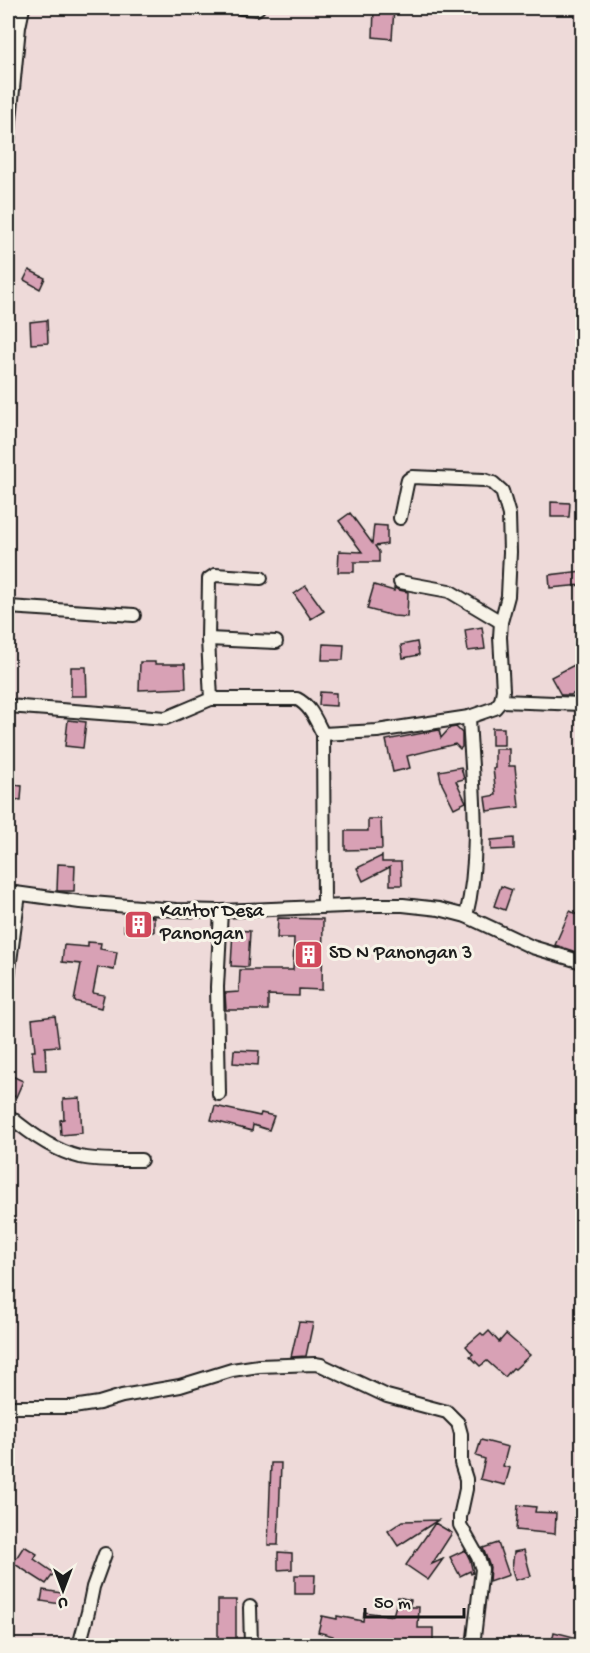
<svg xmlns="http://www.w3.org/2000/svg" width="590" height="1653" viewBox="0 0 590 1653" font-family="'Gochi Hand',sans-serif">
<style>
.building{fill:#d8a1b5;stroke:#1c1c1c;stroke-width:1.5}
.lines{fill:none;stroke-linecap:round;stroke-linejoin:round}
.street-casing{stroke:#1c1c1c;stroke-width:16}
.street{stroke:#f7f3e8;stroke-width:12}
.labels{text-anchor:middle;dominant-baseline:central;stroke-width:6;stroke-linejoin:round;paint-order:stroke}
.poi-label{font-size:20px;fill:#1c1c1c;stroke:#f7f3e8;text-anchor:start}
</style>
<rect width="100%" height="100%" fill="#eedad9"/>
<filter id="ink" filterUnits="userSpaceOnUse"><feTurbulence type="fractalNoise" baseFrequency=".0167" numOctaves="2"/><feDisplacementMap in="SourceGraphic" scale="12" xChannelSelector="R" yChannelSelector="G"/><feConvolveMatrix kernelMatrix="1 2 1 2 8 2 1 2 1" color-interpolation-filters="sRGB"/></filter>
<g filter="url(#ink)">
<!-- building -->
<g class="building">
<polygon points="374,8 394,8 392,39 373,37"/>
<polygon points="29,270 45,278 40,289 24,280"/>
<polygon points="47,320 48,343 31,344 30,322"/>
<polygon points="551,502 570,503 569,517 551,517"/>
<polygon points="350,513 372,543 374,525 387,526 387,544 375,546 379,552 379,562 354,562 354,572 338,572 339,551 362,552 339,521"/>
<polygon points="582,571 582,585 550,588 549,575"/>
<polygon points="374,585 394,591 394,588 399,590 408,592 407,617 393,616 367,609"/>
<polygon points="306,586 324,611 311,619 294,594"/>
<polygon points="482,627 485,649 468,651 465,630"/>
<polygon points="417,642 419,655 403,658 401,645"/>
<polygon points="323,644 344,645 343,660 322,660"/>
<polygon points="582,661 582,689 571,695 561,695 551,677"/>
<polygon points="140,662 155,662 155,664 185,664 186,688 139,690"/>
<polygon points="71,667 86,667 87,696 71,696"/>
<polygon points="320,692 336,693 336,706 319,705"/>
<polygon points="68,720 86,722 83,748 65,746"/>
<polygon points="456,727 462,733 462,747 460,749 455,744 407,756 410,768 393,772 386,740 439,730 441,738 450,728"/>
<rect x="492" y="728" width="12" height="17"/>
<polygon points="495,749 509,749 509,766 515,766 519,807 487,811 485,797 496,795 493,768 495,768"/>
<polygon points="461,767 464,779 456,781 466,802 454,808 442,784 439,771"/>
<polygon points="8,784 22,786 21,800 8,799"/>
<polygon points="368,819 381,819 382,849 345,850 345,831 368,831"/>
<polygon points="514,838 514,849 491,850 491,840"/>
<polygon points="382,856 382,862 401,862 402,885 390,885 390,867 363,881 357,868"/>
<polygon points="58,864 75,865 74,891 57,891"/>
<polygon points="501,886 512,890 505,910 494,906"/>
<polygon points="570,911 582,917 582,954 555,945"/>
<polygon points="124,916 154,917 154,932 124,931"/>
<polygon points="278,918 323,919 322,990 299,989 299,996 268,995 268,1010 226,1010 225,993 239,992 240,970 293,970 294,938 277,938"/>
<polygon points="233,930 250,931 248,967 231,966"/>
<polygon points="88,942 101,943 100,949 117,952 114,970 98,967 93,993 104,995 101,1008 74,1001 81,964 62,962 64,945 88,947"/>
<polygon points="55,1016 59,1046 45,1047 46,1070 34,1070 32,1051 35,1051 32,1019"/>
<polygon points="234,1050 259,1051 258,1065 233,1063"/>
<polygon points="8,1074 23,1081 16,1097 8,1093"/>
<polygon points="80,1098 82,1133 61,1135 60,1120 64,1119 63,1099"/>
<polygon points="215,1106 260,1116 261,1113 274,1116 269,1130 253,1125 252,1131 211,1120"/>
<polygon points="299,1322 313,1323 306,1356 291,1357"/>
<polygon points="489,1331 499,1342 506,1334 530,1355 515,1369 513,1368 505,1377 487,1361 480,1366 470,1356 473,1354 466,1346 481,1333 484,1336"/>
<polygon points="481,1440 508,1447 503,1466 510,1468 505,1485 480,1479 485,1459 476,1456"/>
<polygon points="271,1463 281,1463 278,1545 268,1545"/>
<polygon points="518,1505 536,1507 535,1512 556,1513 555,1534 516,1530"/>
<polygon points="438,1520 398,1546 388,1531 403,1521"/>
<polygon points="435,1523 452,1533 432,1564 443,1559 428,1580 406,1565"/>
<polygon points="498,1543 509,1575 489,1582 490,1567 483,1548"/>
<polygon points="24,1546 37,1554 34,1559 54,1573 46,1584 13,1563"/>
<polygon points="465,1550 470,1560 473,1573 471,1574 470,1571 460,1576 450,1557"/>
<polygon points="524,1550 531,1576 515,1580 512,1569 514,1552"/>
<polygon points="278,1552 292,1553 292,1569 278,1570"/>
<polygon points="295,1575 315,1575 314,1594 295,1594"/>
<polygon points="43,1590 62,1593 60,1604 41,1601"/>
<polygon points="398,1597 411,1600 409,1607 419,1607 418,1628 433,1628 433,1646 344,1646 346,1640 333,1638 333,1636 318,1632 322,1616 337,1619 337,1616 363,1621 364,1612 393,1616"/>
<rect x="218" y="1600" width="18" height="46"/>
<polygon points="554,1632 582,1639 582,1646 551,1646"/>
</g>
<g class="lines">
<defs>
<g id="street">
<polyline points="241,8 256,9 258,8"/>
<polyline points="8,141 19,27 23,8"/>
<polyline points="400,582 449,591 501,622"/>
<polyline points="8,607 134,615"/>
<polyline points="208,639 276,642"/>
<path d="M211 699H297C311 706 316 721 323 734L324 906"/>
<polyline points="501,701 582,704"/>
<polyline points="8,706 166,718 211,699 208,639 209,579 215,575 261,578"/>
<polyline points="323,734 377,731 469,717 495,708 501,701 503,690 500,637 501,622 508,596 510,552 509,515 502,491 493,483 484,480 412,477 408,480 407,484 400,518"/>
<polyline points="8,892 80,902 176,910 221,911 369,905 403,905 439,909 466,916 532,947 582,962"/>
<path d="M466 916C482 852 472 783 469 717"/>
<polyline points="8,976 19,894"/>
<polyline points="219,1094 217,987 221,911"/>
<path d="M8 1115C28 1132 54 1151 80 1157 100 1161 121 1160 141 1160"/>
<polyline points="8,1407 73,1407 99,1403 122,1396 180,1386 232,1370 259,1366 315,1364 321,1365 387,1396 447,1412 458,1423 461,1434 461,1463 466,1479 466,1489 460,1517 460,1525 478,1557 482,1569 473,1646"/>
<polyline points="250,1607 251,1646"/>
<polyline points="79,1646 88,1612 93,1587 105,1554"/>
</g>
</defs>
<!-- street casing -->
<use href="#street" class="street-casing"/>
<!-- street -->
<use href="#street" class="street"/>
</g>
</g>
<!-- icons -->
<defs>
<symbol id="building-square" viewBox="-11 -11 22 22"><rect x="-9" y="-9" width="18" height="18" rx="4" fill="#d1495b" stroke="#f7f3e8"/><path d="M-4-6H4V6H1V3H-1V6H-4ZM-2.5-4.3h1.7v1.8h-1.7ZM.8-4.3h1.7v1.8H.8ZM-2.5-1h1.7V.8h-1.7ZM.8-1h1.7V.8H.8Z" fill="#fff"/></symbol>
</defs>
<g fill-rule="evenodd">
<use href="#building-square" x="122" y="908" width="33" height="33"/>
<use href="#building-square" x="292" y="938" width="33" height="33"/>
</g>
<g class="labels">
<!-- poi labels -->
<g class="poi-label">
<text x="160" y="912">Kantor Desa<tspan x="160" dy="23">Panongan</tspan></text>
<text x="329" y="954">SD N Panongan 3</text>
</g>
</g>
<!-- margin -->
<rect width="590" height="1653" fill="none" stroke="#f7f3e8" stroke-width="30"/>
<rect x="15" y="15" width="560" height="1623" fill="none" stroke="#1c1c1c" stroke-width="2" filter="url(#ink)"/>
<!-- north arrow -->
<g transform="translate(63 1590) rotate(180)" stroke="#f7f3e8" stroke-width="4.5" paint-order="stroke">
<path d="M0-4.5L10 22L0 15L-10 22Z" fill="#1c1c1c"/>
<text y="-9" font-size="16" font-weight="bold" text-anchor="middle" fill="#1c1c1c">U</text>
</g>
<!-- scale -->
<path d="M365 1608v9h99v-9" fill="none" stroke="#1c1c1c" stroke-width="3"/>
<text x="374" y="1608" font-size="18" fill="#1c1c1c" stroke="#f7f3e8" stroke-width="4.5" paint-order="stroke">50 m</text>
</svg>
